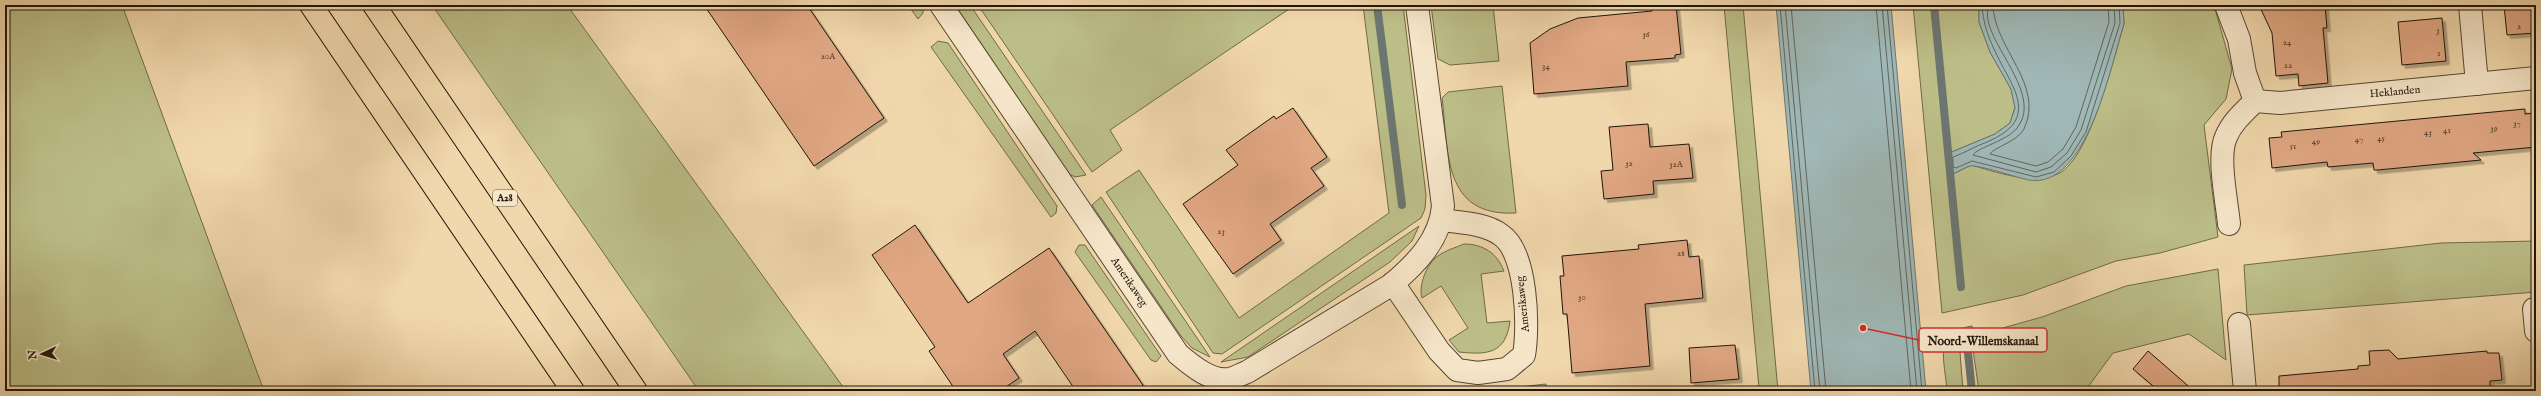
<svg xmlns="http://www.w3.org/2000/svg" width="2541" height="396" viewBox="0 0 2541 396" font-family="'IM FELL English',serif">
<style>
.green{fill:#bcbe88;stroke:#6e6a49}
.water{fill:#9fb7b5;stroke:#6c7671}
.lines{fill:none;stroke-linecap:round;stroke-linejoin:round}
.shore{stroke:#5f6660;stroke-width:1}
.stream{stroke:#6c7671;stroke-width:8}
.building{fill:#e0a783;stroke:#1f150a;filter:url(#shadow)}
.minor-casing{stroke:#544632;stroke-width:24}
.highway-casing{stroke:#1f150a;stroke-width:24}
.minor{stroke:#f6e6c9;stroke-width:22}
.highway{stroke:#f1d8ac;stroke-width:22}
.labels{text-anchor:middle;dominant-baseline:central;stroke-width:4;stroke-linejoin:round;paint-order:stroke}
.number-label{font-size:9px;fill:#4f3a28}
.shield{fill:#f6e6c9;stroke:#605443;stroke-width:1}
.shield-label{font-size:10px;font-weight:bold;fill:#1f150a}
.street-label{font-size:11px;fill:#1f150a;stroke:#f6e6c9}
.leader{fill:none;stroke:#d62828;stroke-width:1.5}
.callout-dot{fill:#d62828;stroke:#f6e6c9;stroke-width:1.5}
.callout{fill:#f6e6c9;stroke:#d62828;stroke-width:1.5}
.callout-label{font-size:12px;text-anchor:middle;font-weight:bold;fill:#1f150a}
</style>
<defs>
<filter id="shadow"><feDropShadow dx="3.5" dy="3.5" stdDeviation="0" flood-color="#0004"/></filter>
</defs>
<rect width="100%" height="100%" fill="#f1d8ac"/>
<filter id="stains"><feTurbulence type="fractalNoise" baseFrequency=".005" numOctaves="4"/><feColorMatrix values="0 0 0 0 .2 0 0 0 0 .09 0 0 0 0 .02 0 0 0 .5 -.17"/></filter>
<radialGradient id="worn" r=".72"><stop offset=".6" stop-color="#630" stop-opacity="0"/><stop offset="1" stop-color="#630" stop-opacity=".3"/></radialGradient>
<!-- green -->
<g class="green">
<polygon points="5,5 122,5 264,391 5,391"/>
<polygon points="432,5 567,5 846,391 699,391"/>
<polygon points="908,5 923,5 923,13 918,19"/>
<polygon points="955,5 970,5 1086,175 1075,177 1069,174"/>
<polygon points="978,5 1295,5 1110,130 1122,150 1092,172"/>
<polygon points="1363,5 1403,5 1426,195 1425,209 1421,218 1222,354 1213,353 1106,192 1139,170 1239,318 1389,213"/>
<polygon points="1431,5 1493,5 1499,61 1450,65 1438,59"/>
<polygon points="1724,5 1743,5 1778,391 1727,391 1759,388"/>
<path d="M1913 5H1979V22L1990 52 2011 89 2015 107 2010 123 1995 134 1947 154 1951 175 1971 165C1996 172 2029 184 2055 175 2089 165 2114 56 2124 24L2123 5H2214L2232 69 2226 99 2204 125 2218 237 2160 253 2116 261 2023 295 1942 313Z"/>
<polygon points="938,41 948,43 1057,206 1056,213 1051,217 931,47"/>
<path d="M1502 86 1516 213C1442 217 1449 152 1442 98L1448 92Z"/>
<polygon points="1101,197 1210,357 1192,348 1181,336 1092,205"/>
<polygon points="1419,226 1412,241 1390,262 1248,357 1221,362"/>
<polygon points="2536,241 2536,292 2247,315 2244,265 2441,243"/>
<path d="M1464 244C1483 244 1497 253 1504 271L1481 274 1487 323 1510 321C1506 354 1487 355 1459 352L1449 340 1468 328 1441 286 1422 298C1418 286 1427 263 1438 256 1446 250 1455 248 1464 244Z"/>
<polygon points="1079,245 1085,245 1161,356 1156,362 1151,360 1075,252"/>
<path d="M2218 269 2226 360 2189 334 2113 353 2085 391H1979L1973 350 1964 349 1960 352 1963 391H1947C1945 360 1932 332 1972 326L1974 336 2042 317 2126 286Z"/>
<polygon points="1546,384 1546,391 1492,391 1492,390"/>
</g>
<!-- water -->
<g class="water">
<polygon points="1776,5 1891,5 1926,391 1811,391"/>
<path d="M1979 5H2123L2124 24C2111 64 2087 190 2029 180 2018 178 1977 164 1970 166 1964 168 1957 172 1951 175L1947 154 1995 134 2010 123 2015 108 2011 89 1990 52 1979 22Z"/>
</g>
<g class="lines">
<!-- shore -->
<g class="shore">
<polyline points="1780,5 1815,391"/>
<polyline points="1785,5 1820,391"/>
<polyline points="1791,5 1826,391"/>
<polyline points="1876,5 1911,391"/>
<polyline points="1882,5 1917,391"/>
<polyline points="1887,5 1922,391"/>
<path d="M1982 5C1983 21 1987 34 1994 49 2011 87 2043 118 1987 142 1975 146 1965 153 1953 157V167L1956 168 1972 161 2036 177 2054 172 2071 156 2086 132 2120 23 2119 5"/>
<path d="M1987 5C1988 10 1987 16 1988 20 1994 52 2042 97 2017 128 2007 141 1978 147 1973 155L2036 172 2051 167 2067 153 2081 130 2115 23 2114 5"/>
<path d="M1993 5C1994 49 2045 84 2024 129 2017 142 1994 147 1990 154L2036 166 2048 162 2063 149 2076 127 2109 22 2108 5"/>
</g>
<!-- stream -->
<g class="stream">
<polyline points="1377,5 1402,205"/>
<polyline points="1934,5 1961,287"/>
<polyline points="1968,353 1972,391"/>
</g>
</g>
<!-- building -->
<g class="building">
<polygon points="704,5 807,5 884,118 814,166"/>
<polygon points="1676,5 1681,54 1675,55 1675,58 1626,62 1628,86 1534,94 1530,43 1550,29 1578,18 1652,11 1651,7"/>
<polygon points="2259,5 2325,5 2327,28 2323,28 2328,83 2299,86 2298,74 2276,76 2272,33"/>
<polygon points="2504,5 2536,5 2536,33 2507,35"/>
<polygon points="2442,18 2446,61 2402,65 2398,22"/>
<polygon points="1293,108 1327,157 1311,168 1324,186 1270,224 1281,240 1233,274 1183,204 1238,165 1226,150 1274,116 1276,119"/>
<polygon points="2525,109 2525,114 2536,113 2536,147 2473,153 2481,160 2378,170 2374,170 2373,163 2328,167 2327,162 2272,168 2269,138 2282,137 2281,132"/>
<polygon points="1648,124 1650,147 1689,144 1693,178 1653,181 1654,194 1604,199 1601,171 1613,170 1609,127"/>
<polygon points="915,225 968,303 1049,248 1147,391 1076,391 1035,331 1003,354 1019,378 1000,391 956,391 929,351 935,347 872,255"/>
<polygon points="1687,240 1689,257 1699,256 1703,298 1645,304 1650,366 1572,373 1567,314 1563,314 1560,276 1564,276 1562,256 1639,249 1638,245"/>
<polygon points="1735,345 1739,379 1691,383 1689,348"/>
<polygon points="2389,350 2398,359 2487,351 2487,353 2499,353 2502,380 2490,381 2490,389 2468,391 2279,391 2279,376 2358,369 2358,366 2370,365 2369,351"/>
<polygon points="2148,351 2194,391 2159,391 2133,369"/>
</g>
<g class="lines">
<defs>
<g id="minor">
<path d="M941 5 1178 354C1191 365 1211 382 1229 379 1235 378 1241 374 1247 372L1391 285C1416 264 1440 240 1443 206L1417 5"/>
<polyline points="2226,5 2239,39 2245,73 2255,101"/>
<polyline points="2470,5 2477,84"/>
<path d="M2229 224C2227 202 2217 156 2226 137 2232 122 2244 112 2255 101L2280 103 2536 78"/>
<path d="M1393 283 1439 351 1457 370 1478 373 1507 369 1524 355C1529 327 1527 252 1501 235 1485 223 1461 223 1442 220"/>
<polyline points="2534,309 2536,331"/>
<polyline points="2239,324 2245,391"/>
</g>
<g id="highway">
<polyline points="311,5 573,391"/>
<polyline points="374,5 636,391"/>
</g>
</defs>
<!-- minor casing -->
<use href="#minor" class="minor-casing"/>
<!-- highway casing -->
<use href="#highway" class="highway-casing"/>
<!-- minor -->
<use href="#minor" class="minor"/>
<!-- highway -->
<use href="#highway" class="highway"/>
</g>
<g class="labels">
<!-- number labels -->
<g class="number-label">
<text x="2519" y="26">2</text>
<text x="2438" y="30">3</text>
<text x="1646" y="34">36</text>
<text x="2287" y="42">24</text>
<text x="2439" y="53">1</text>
<text x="828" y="56">20A</text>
<text x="2288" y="65">22</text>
<text x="1546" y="66">34</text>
<text x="2517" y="123">37</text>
<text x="2494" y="128">39</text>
<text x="2447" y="130">41</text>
<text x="2428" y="132">43</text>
<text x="2381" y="138">45</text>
<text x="2359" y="139">47</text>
<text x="2316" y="141">49</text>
<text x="2293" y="146">51</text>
<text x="1629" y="163">32</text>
<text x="1676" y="164">32A</text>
<text x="1221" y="231">23</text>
<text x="1681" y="253">28</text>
<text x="1582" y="297">30</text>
</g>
<!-- shield labels -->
<rect class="shield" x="493" y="190" width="24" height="16" rx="3"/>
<g class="shield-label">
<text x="505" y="198">A28</text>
</g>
<!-- street labels -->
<g class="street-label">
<text transform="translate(2395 92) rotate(-5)">Heklanden</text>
<text transform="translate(1129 282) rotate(56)">Amerikaweg</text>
<text transform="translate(1523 304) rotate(-96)">Amerikaweg</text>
</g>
</g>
<!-- callouts -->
<path class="leader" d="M1863 328L1919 340"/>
<circle class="callout-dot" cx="1863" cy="328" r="4"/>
<rect class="callout" x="1919" y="328" width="128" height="24" rx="4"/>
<g class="callout-label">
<text x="1983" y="345">Noord-Willemskanaal</text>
</g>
<!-- margin -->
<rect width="2541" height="396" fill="none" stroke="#f1d8ac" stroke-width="20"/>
<rect x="6" y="6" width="2529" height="384" fill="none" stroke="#1f150a" stroke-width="2"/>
<rect x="10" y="10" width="2521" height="376" fill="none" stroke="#1f150a"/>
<!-- north arrow -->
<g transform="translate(42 354) rotate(266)" stroke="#f6e6c9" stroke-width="3" paint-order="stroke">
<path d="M0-3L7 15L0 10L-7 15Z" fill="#1f150a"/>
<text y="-6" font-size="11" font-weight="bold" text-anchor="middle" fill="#1f150a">N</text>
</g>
<rect width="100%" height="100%" filter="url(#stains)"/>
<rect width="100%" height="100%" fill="url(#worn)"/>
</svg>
